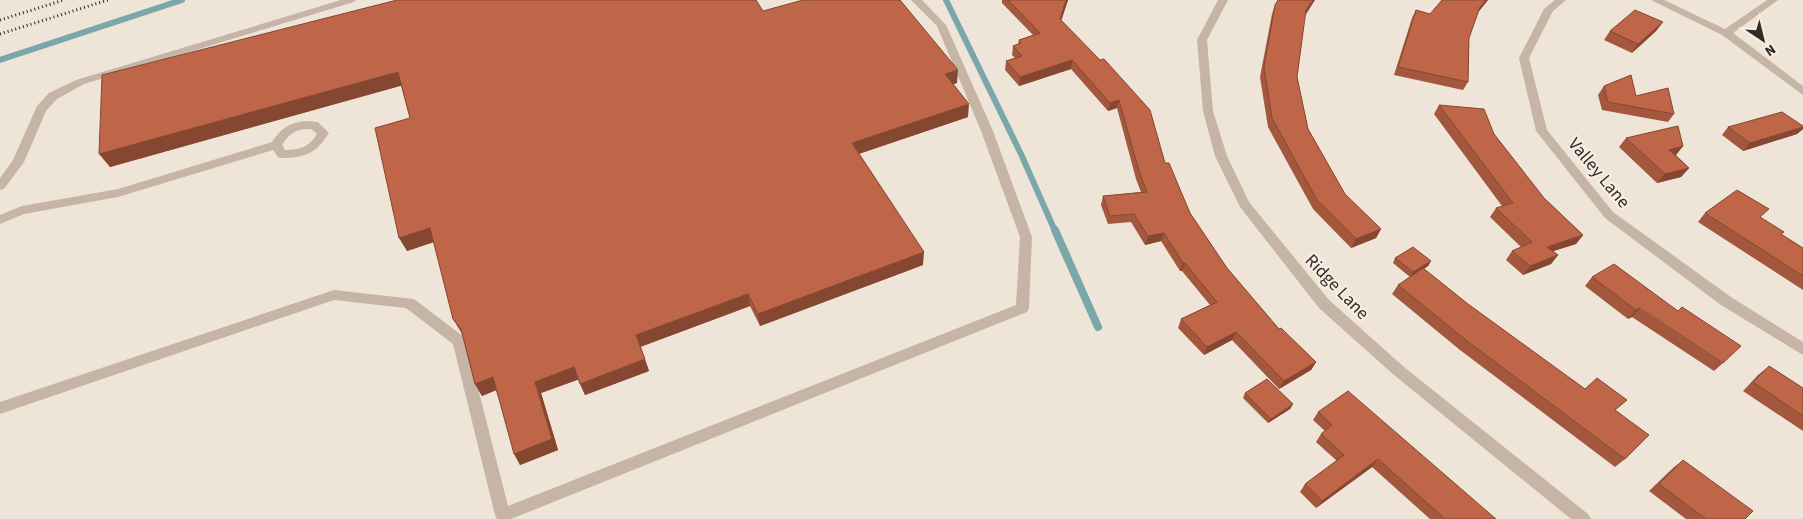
<svg xmlns="http://www.w3.org/2000/svg" width="1803" height="519" viewBox="0 0 1803 519" font-family="'Source Sans 3',sans-serif">
<style>
.lines{fill:none;stroke-linecap:round;stroke-linejoin:round}
.stream-far1{stroke:#79a7aa;stroke-width:6}
.stream{stroke:#79a7aa;stroke-width:8}
.service{fill:#c6b5a5;fill-rule:evenodd}
.minor{fill:#c6b5a5;fill-rule:evenodd}
.rail{stroke:#322a26;stroke-width:3;stroke-dasharray:1 3;stroke-linecap:butt}
.wall{fill:#a3583d}
.shaded-wall{fill:#854732}
.building{fill:#be6647;stroke:#854732}
.labels{text-anchor:middle;dominant-baseline:central;stroke-width:4.5;stroke-linejoin:round;paint-order:stroke}
.street-label{font-size:18px;fill:#322a26;stroke:#f7eee3}
</style>
<rect width="100%" height="100%" fill="#efe4d8"/>
<g class="lines">
<!-- stream-far1 -->
<g class="stream-far1">
<polyline points="946,0 1021,154 1055,231"/>
<polyline points="0,60 182,0"/>
</g>
<!-- stream -->
<polyline class="stream" points="1055,230 1098,327"/>
<!-- service -->
<g class="service">
<polygon points="341,0 356,0 354,2 84,84 57,99 46,111 24,162 4,189 0,190 0,178 13,160 37,106 49,93 76,80"/>
<polygon points="911,0 922,0 946,25 993,131 1032,237 1029,308 1027,312 511,519 497,519 495,515 453,344 406,308 334,300 0,414 0,402 334,290 414,299 464,337 466,341 508,506 1016,305 1020,237 981,131 937,26"/>
<path d="M307 121 318 122 329 133C317 153 304 158 282 158L278 157 273 150 118 197 24 214 0 224V215L22 206 118 189 272 142C281 128 290 122 307 121ZM311 129 317 134C309 147 300 150 285 150L282 145C289 133 297 128 311 129Z"/>
</g>
<!-- minor -->
<g class="minor">
<polygon points="1218,0 1228,0 1207,40 1213,111 1227,156 1249,202 1329,300 1404,367 1588,514 1591,519 1571,519 1394,375 1319,308 1240,207 1215,156 1203,111 1197,40"/>
<polygon points="1555,0 1566,0 1553,11 1529,58 1547,130 1613,212 1731,297 1803,342 1803,355 1721,305 1605,218 1536,131 1519,58 1544,9"/>
<polygon points="1651,0 1664,0 1725,29 1767,0 1778,0 1733,33 1803,86 1803,95 1722,35"/>
</g>
<!-- rail -->
<g class="rail">
<polyline points="0,20 64,0"/>
<polyline points="0,34 108,0"/>
</g>
</g>
<!-- wall -->
<g class="wall">
<polygon points="1002,0 1068,0 1061,20 1165,163 1190,213 1227,268 1279,329 1316,362 1311,370 1279,389 1232,340 1204,355 1178,328 1181,319 1210,305 1182,271 1180,271 1161,241 1145,245 1131,222 1108,224 1101,205 1103,196 1141,192 1136,179 1117,108 1108,111 1071,69 1019,86 1005,70 1006,61 1015,58 1012,55 1013,46 1018,44 1019,40 1033,35 1002,3"/>
<polygon points="1488,0 1478,12 1469,38 1468,82 1463,90 1394,75 1412,18 1416,10 1430,14"/>
<polygon points="1275,5 1305,15 1297,77 1308,129 1345,194 1381,229 1376,238 1351,248 1313,209 1268,127 1260,77 1272,14"/>
<polygon points="1663,22 1656,31 1632,53 1604,40 1610,31"/>
<polygon points="102,75 957,83 953,84 968,117 859,154 923,265 760,326 750,306 640,347 649,371 585,395 579,379 541,393 558,450 520,465 496,390 482,396 475,384 462,334 453,319 434,242 407,251 410,118 401,85 110,167"/>
<polygon points="1604,86 1636,96 1674,114 1668,122 1602,110 1598,95"/>
<polygon points="1439,105 1494,134 1544,198 1583,235 1576,244 1553,251 1558,255 1551,264 1523,275 1506,260 1512,251 1521,247 1490,217 1496,208 1502,206 1434,114"/>
<polygon points="1803,126 1803,129 1797,134 1743,151 1722,135 1728,127"/>
<polygon points="1626,138 1683,146 1676,155 1689,168 1681,177 1657,183 1619,147"/>
<polygon points="1705,213 1761,218 1781,235 1803,248 1803,290 1698,222"/>
<polygon points="1395,258 1431,261 1428,266 1424,269 1468,304 1585,389 1616,410 1625,459 1615,467 1460,350 1392,294 1398,285 1410,277 1393,263"/>
<polygon points="1592,277 1723,363 1714,371 1632,317 1628,319 1585,286"/>
<polygon points="1769,366 1803,388 1803,431 1743,391 1758,375"/>
<polygon points="1245,393 1293,404 1290,409 1268,423 1243,398"/>
<polygon points="1318,412 1496,519 1430,519 1372,467 1316,508 1300,492 1305,484 1337,461 1316,442 1321,434 1325,431 1313,420"/>
<polygon points="1683,460 1745,519 1686,519 1649,491 1673,468"/>
</g>
<!-- shaded-wall -->
<g class="shaded-wall">
<polygon points="1066,0 1068,0 1059,28 1060,19"/>
<polygon points="1313,0 1315,0 1303,19 1306,10"/>
<polygon points="1486,0 1488,0 1476,15 1480,7"/>
<polygon points="1663,22 1656,31 1632,53 1638,44"/>
<polygon points="1072,60 1071,69 1019,86 1020,77"/>
<polygon points="958,70 957,83 944,87 945,74"/>
<polygon points="398,72 404,85 110,167 99,154"/>
<polygon points="1119,100 1117,108 1108,111 1110,103"/>
<polygon points="969,104 968,117 852,156 852,143"/>
<polygon points="1803,127 1803,129 1797,134 1743,151 1750,143"/>
<polygon points="1683,146 1676,155 1669,150"/>
<polygon points="1689,168 1681,177 1657,183 1665,174"/>
<polygon points="430,228 437,241 407,251 399,238"/>
<polygon points="1381,229 1376,238 1351,248 1356,239"/>
<polygon points="1164,233 1161,241 1145,245 1148,236"/>
<polygon points="1583,235 1576,244 1541,255 1547,247"/>
<polygon points="924,252 923,265 760,326 758,314"/>
<polygon points="1558,255 1551,264 1523,275 1530,266"/>
<polygon points="1431,261 1428,266 1410,277 1413,272"/>
<polygon points="1183,263 1185,263 1182,271 1180,271"/>
<polygon points="748,294 750,306 640,347 636,335"/>
<polygon points="1640,308 1632,317 1628,319 1636,310"/>
<polygon points="1236,332 1232,340 1204,355 1207,347"/>
<polygon points="645,359 649,371 585,395 580,384"/>
<polygon points="1316,362 1311,370 1279,389 1284,381"/>
<polygon points="574,367 580,379 541,393 558,450 520,465 514,454 535,382"/>
<polygon points="493,377 499,389 482,396 475,384"/>
<polygon points="1293,404 1290,409 1268,423 1271,419"/>
<polygon points="1378,459 1372,467 1316,508 1322,501"/>
</g>
<!-- building -->
<g class="building">
<polygon points="397,0 756,0 763,11 803,0 900,0 958,70 945,74 969,104 852,143 924,252 758,314 748,294 636,335 645,359 580,384 574,367 535,382 552,439 514,454 493,377 475,384 461,329 453,319 430,228 399,238 375,128 410,118 398,72 99,154 102,75"/>
<polygon points="1008,0 1066,0 1060,19 1100,60 1104,59 1150,110 1165,163 1169,163 1190,213 1227,268 1279,329 1281,328 1316,362 1284,381 1236,332 1207,347 1181,319 1217,302 1185,263 1183,263 1164,233 1148,236 1134,214 1110,216 1103,196 1147,192 1139,171 1119,100 1110,103 1072,60 1020,77 1006,61 1022,56 1013,46 1021,43 1019,40 1040,33"/>
<polygon points="1278,0 1313,0 1306,10 1297,77 1308,129 1345,194 1381,229 1356,239 1317,200 1272,118 1264,67 1275,5"/>
<polygon points="1442,0 1486,0 1480,7 1469,38 1468,82 1398,67 1416,10 1430,14"/>
<polygon points="1635,10 1663,22 1638,44 1610,31"/>
<polygon points="1631,75 1636,96 1668,88 1674,114 1608,102 1604,86"/>
<polygon points="1439,105 1484,109 1494,134 1544,198 1583,235 1547,247 1558,255 1530,266 1512,251 1532,242 1496,208 1513,203"/>
<polygon points="1782,112 1803,126 1803,127 1750,143 1728,127"/>
<polygon points="1678,126 1683,146 1669,150 1689,168 1665,174 1626,138"/>
<polygon points="1737,190 1769,209 1760,217 1784,232 1781,234 1803,248 1803,276 1705,213"/>
<polygon points="1413,247 1431,261 1413,272 1395,258"/>
<polygon points="1614,264 1678,311 1682,307 1741,346 1723,363 1640,308 1636,310 1592,277"/>
<polygon points="1423,268 1468,304 1585,389 1597,378 1627,400 1615,410 1649,435 1625,459 1467,341 1398,285"/>
<polygon points="1769,366 1803,388 1803,416 1753,382"/>
<polygon points="1267,379 1293,404 1271,419 1245,393"/>
<polygon points="1348,391 1496,519 1445,519 1378,459 1322,501 1305,484 1344,455 1321,434 1332,425 1318,412"/>
<polygon points="1683,460 1753,511 1745,519 1706,519 1659,484"/>
</g>
<g class="labels">
<!-- street labels -->
<g class="street-label">
<text transform="translate(1599 173) rotate(50)">Valley Lane</text>
<text transform="translate(1337 287) rotate(46)">Ridge Lane</text>
</g>
</g>
<!-- north arrow -->
<g transform="translate(1763 40) rotate(145)" stroke="#f7eee3" stroke-width="4" paint-order="stroke">
<path d="M0-4L9 19L0 12L-9 19Z" fill="#322a26"/>
<text y="-8" font-size="14" font-weight="bold" text-anchor="middle" fill="#322a26">N</text>
</g>
</svg>
